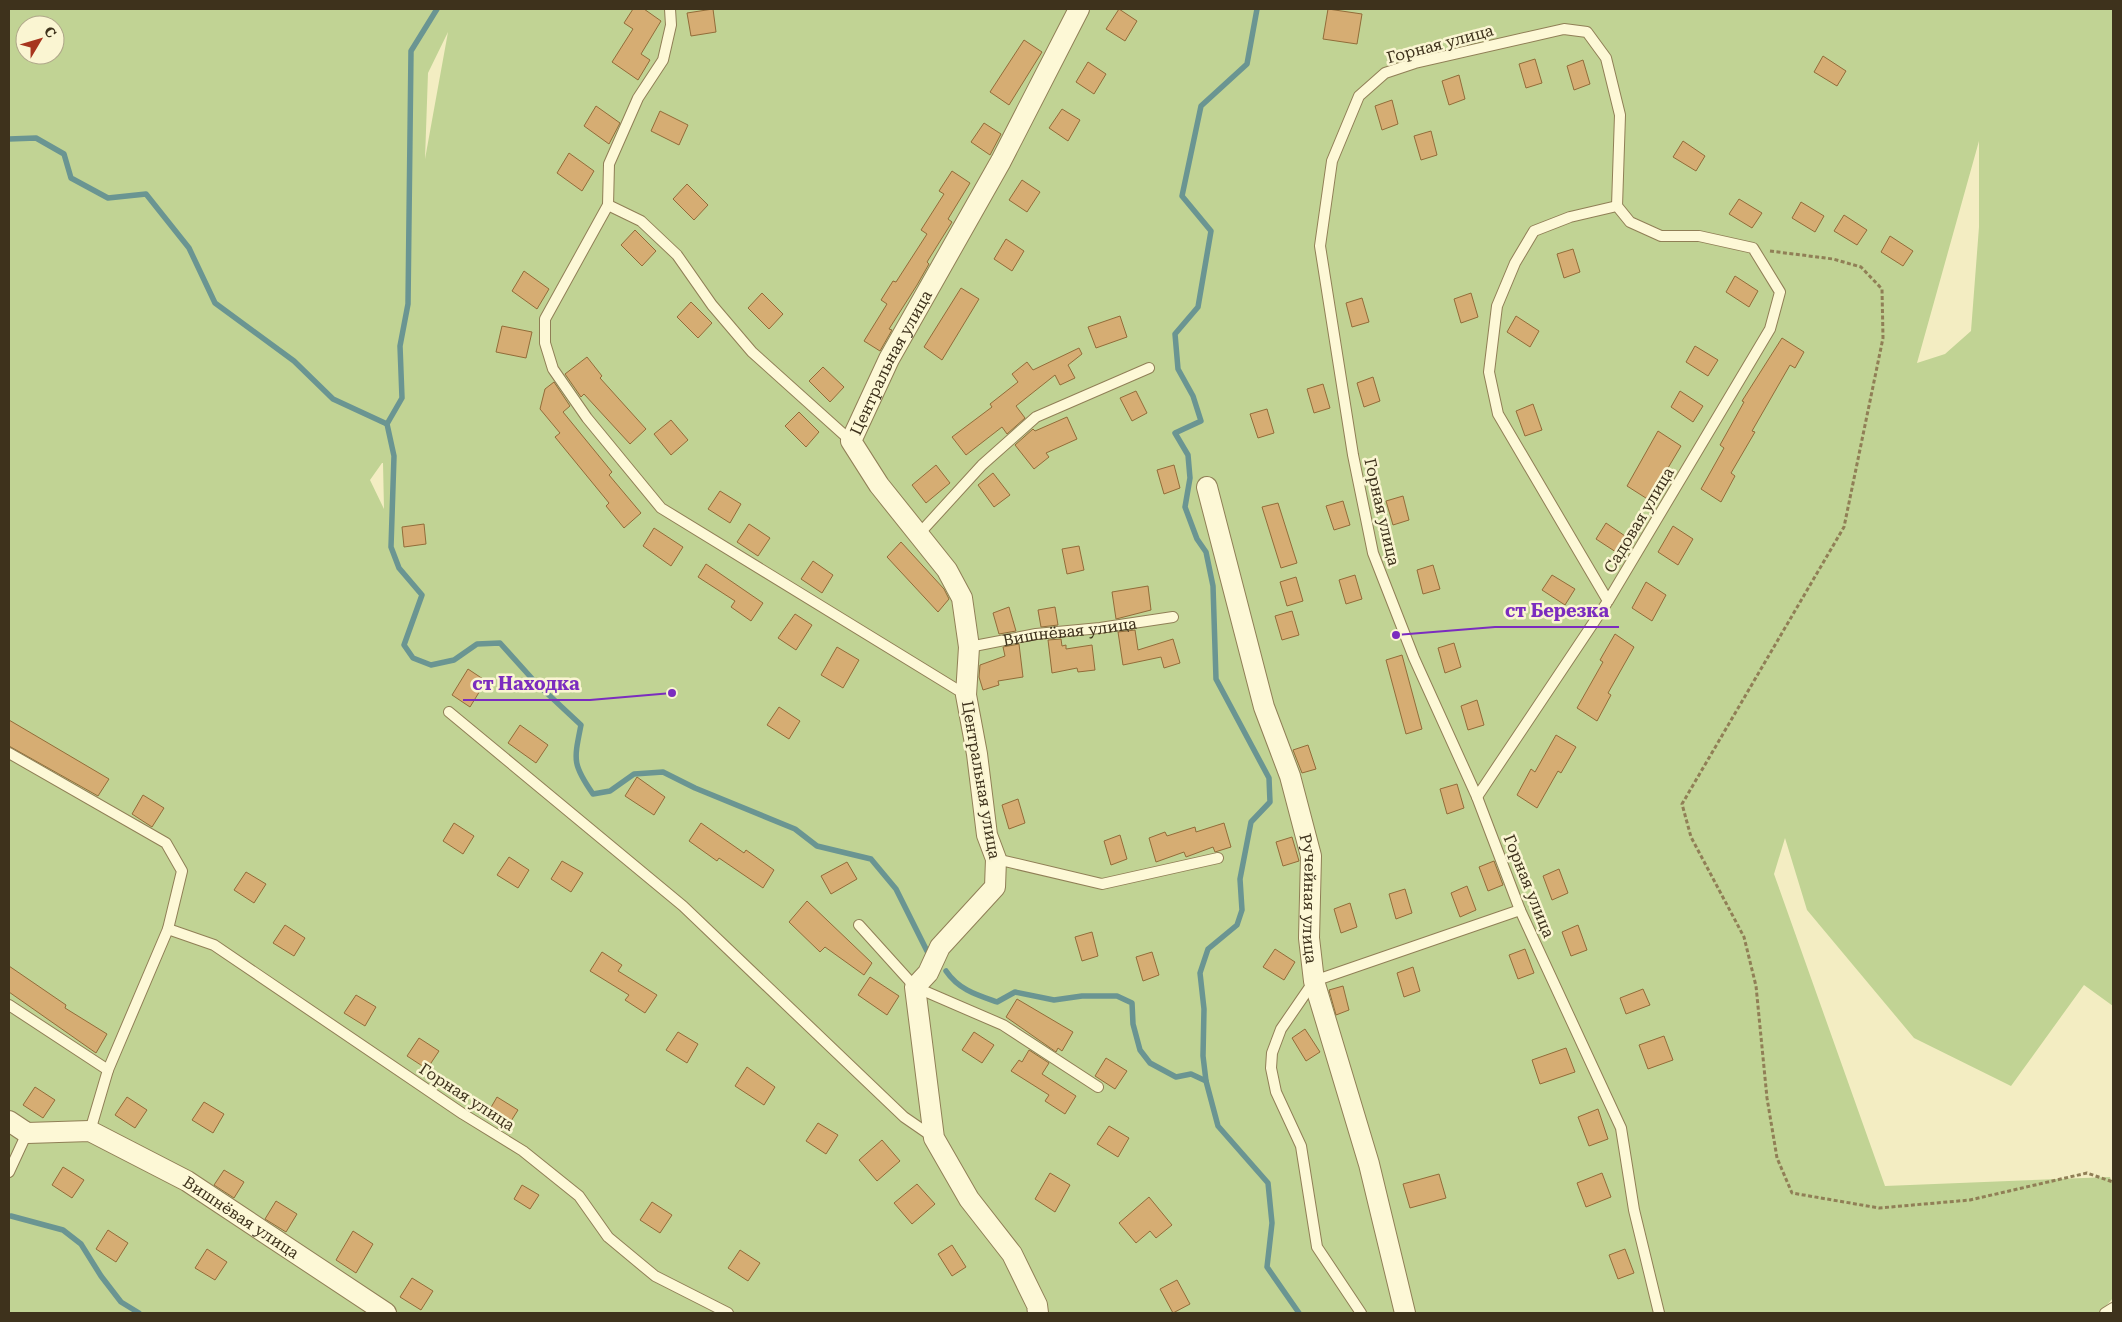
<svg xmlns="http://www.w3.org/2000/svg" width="2122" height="1322" viewBox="0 0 2122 1322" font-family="'Roboto Serif',serif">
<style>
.green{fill:#c1d394;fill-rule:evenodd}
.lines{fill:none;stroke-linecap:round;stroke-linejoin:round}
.stream{stroke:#6a9592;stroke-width:5.5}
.building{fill:#d6ad73;stroke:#926c39}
.service-casing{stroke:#907f56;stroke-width:12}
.minor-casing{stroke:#907f56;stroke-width:22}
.path{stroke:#907f56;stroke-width:3;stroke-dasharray:4 2.5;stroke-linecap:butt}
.service{stroke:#fdf8d6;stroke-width:10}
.minor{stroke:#fdf8d6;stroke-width:20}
.labels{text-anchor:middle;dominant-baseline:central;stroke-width:5;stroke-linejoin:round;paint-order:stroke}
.street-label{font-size:16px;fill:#3e321c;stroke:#faf5d2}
.leader{fill:none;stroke:#7b2cbf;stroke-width:2}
.callout-dot{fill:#7b2cbf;stroke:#faf5d2;stroke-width:2}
.callout-label{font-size:18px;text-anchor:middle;font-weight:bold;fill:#7b2cbf;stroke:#faf5d2;stroke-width:5;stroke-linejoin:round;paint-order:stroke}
</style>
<rect width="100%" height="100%" fill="#f3edc2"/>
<!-- green -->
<path class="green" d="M9 9H2113V1006L2084 985 2011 1086 1914 1038 1807 910 1785 838 1774 874 1885 1186 2110 1177 2113 1186V1298L2100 1313H9ZM25 25H55V55H25ZM448 32 425 159 428 73ZM1979 141V227L1971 331 1945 354 1917 363ZM382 463H383L384 509 370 480Z"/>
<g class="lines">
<!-- stream -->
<g class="stream">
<path d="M437 9 411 51 408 304 400 346 402 398 387 424 394 456 391 547 399 568 422 595 404 645 413 658 431 665 454 660 477 644 500 643 536 683 581 725C574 760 572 764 593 794L610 791 634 774 663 772 695 788 795 829 817 846 871 859 896 889 927 951"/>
<polyline points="9,139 36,138 64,154 71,178 108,198 146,194 189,248 215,303 294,361 333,399 387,424"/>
<path d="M946 971C959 990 977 995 997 1002L1015 992 1054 1000 1082 996H1117L1132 1003 1133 1024 1140 1050 1150 1063 1176 1077 1191 1074 1206 1081 1218 1126 1268 1183 1272 1223 1267 1267 1299 1313"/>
<polyline points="1206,1081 1203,1056 1204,1009 1200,973 1208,949 1237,925 1242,910 1240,879 1251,822 1270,802 1269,778 1216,679 1213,586 1206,552 1197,539 1185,507 1190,478 1188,455 1175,433 1201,421 1193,396 1178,369 1175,334 1198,307 1211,231 1182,196 1201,106 1247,64 1257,9"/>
<polyline points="11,1216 63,1230 81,1244 101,1276 121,1302 139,1313"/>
</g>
</g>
<!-- building -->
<g class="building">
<polygon points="633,9 644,9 661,21 641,54 650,60 638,80 612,62 633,29 624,23"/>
<polygon points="713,9 716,32 691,36 687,13"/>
<polygon points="1119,9 1137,21 1125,41 1106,29"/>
<polygon points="1328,9 1362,14 1357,44 1323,39"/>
<polygon points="1024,40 1042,52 1009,105 990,92"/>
<polygon points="1823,56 1846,71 1837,86 1814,72"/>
<polygon points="1535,59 1542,83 1526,88 1519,64"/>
<polygon points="1583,60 1590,84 1574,90 1567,66"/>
<polygon points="1088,62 1106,74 1094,94 1076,82"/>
<polygon points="1459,75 1465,99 1449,105 1442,81"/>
<polygon points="1392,100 1398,124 1382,130 1375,106"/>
<polygon points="596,106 620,123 609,144 584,126"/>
<polygon points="1062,109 1080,120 1068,141 1049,128"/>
<polygon points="660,111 688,125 679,145 651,131"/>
<polygon points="984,123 1001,134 990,155 971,142"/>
<polygon points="1431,131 1437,155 1421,160 1414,136"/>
<polygon points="1683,141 1705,156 1696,171 1673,157"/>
<polygon points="569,153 594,171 582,191 557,173"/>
<polygon points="952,171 970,183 948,219 952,222 927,262 929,264 917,285 889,329 892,330 880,351 864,341 887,304 881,300 893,281 896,282 927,234 921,230 944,194 939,191"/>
<polygon points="1022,180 1040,192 1027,212 1009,200"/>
<polygon points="687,184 708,205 694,220 673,199"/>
<polygon points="1739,199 1762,213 1752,228 1729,214"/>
<polygon points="1801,202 1824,216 1815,232 1792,218"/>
<polygon points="1844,215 1867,230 1857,245 1834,231"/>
<polygon points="635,230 656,251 642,266 621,245"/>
<polygon points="1890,236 1913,251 1903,266 1881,252"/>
<polygon points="1006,239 1024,251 1012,271 994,259"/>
<polygon points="1573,249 1580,272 1564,278 1557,254"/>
<polygon points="524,271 549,289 537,309 512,291"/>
<polygon points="1735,276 1758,291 1749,307 1726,292"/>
<polygon points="961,288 979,299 942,360 924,347"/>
<polygon points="762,293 783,314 769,329 748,308"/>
<polygon points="1471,293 1478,317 1461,323 1454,299"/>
<polygon points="1362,298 1369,322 1352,327 1346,303"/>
<polygon points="691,302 712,323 698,338 677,317"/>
<polygon points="1120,316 1127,337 1096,348 1088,327"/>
<polygon points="1516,316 1539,331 1530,347 1507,332"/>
<polygon points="502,326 532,332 526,358 496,352"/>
<polygon points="1782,338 1804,352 1795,368 1790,365 1752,431 1755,432 1731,473 1735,476 1721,502 1701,489 1724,448 1720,445 1744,402 1742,401"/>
<polygon points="1695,346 1718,360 1708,376 1686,362"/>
<polygon points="1079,348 1082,354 1068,365 1075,378 1060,385 1055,375 1016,406 1025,418 1007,434 1002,427 966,455 952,437 992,407 990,404 1018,382 1012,374 1027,362 1033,370"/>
<polygon points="587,357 602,376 600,378 646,429 630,444 584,394 581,397 565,374"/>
<polygon points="823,367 844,387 830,402 809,381"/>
<polygon points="1373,377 1380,401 1364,407 1357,383"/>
<polygon points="554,382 570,406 563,412 612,472 609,475 641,513 624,528 606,506 609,503 555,437 560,433 540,409 545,389"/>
<polygon points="1323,384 1330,408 1314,413 1307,389"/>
<polygon points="1136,391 1147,413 1132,421 1120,398"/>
<polygon points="1680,391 1703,406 1693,422 1671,407"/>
<polygon points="1533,404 1542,430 1525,436 1516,411"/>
<polygon points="1267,409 1274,433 1258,438 1250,414"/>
<polygon points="799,412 819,432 806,447 785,426"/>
<polygon points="1067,417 1077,439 1046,453 1049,457 1034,469 1015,445 1033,429 1035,431"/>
<polygon points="671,420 688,440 671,455 654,434"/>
<polygon points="1658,431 1681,446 1649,500 1627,486"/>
<polygon points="936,465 950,483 926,503 912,485"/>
<polygon points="1174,465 1180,488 1164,494 1157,470"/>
<polygon points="993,473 1010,495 994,507 978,485"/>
<polygon points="720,491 741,504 730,523 708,509"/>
<polygon points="1403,496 1409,520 1393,525 1386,501"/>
<polygon points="1343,501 1350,525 1334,530 1326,506"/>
<polygon points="1278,503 1297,563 1281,568 1262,507"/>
<polygon points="1606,523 1628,538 1619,554 1596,539"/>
<polygon points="424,524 426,544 404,547 402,527"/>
<polygon points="749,524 770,538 758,556 737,542"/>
<polygon points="1673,526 1693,539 1678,565 1658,552"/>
<polygon points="654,528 683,547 671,566 643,546"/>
<polygon points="901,542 944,589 949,599 938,612 887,557"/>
<polygon points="1079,546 1084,570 1067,574 1062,549"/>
<polygon points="813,561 833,575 822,593 801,579"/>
<polygon points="706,564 763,603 751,621 731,607 735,601 698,577"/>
<polygon points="1433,565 1440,589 1423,594 1417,570"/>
<polygon points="1355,575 1362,599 1346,604 1339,580"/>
<polygon points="1552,575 1575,589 1565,605 1542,590"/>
<polygon points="1296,577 1303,601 1287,606 1280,582"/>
<polygon points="1646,582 1666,595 1652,621 1632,608"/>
<polygon points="1148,586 1151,610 1116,619 1112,592"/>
<polygon points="1009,607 1016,631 999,634 993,613"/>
<polygon points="1055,607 1058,625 1041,627 1038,610"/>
<polygon points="1292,611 1299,635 1282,640 1275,616"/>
<polygon points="795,614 812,625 796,650 778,638"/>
<polygon points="1135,630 1138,650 1173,639 1180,663 1164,668 1161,657 1123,665 1118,632"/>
<polygon points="1615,634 1634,647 1608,693 1611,695 1597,721 1577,708 1603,662 1600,660"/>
<polygon points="1061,639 1062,646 1066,645 1066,649 1092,645 1095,670 1078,672 1077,668 1052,673 1048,640"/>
<polygon points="1454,643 1461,667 1445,673 1438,648"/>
<polygon points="1019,644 1023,677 998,681 999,685 983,690 979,677 980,665 1005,656 1003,647"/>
<polygon points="837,647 859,660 843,688 821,675"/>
<polygon points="1402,655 1422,729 1406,734 1386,660"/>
<polygon points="468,669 486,681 470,707 452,695"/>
<polygon points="1477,700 1484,725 1468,730 1461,706"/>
<polygon points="779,707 800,721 789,739 767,725"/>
<polygon points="9,720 109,779 98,796 9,746"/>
<polygon points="520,725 548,745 536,763 508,743"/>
<polygon points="1556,735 1576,747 1561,773 1558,771 1537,808 1517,795 1531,769 1535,772"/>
<polygon points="1308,745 1316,769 1302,773 1293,750"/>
<polygon points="637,777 665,797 654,815 625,796"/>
<polygon points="1457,784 1464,808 1447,814 1440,789"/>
<polygon points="143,795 164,808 152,827 132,814"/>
<polygon points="1018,799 1025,823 1009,829 1002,805"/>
<polygon points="454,823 474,836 463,854 443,841"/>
<polygon points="701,823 744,853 746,850 774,870 763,888 719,858 717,861 689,841"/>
<polygon points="1224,823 1231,847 1215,852 1213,847 1186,857 1184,852 1156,862 1149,838 1165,832 1167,836 1195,827 1196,832"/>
<polygon points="1120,835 1127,859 1111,865 1104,841"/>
<polygon points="1292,837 1299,861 1283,866 1276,842"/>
<polygon points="509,857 529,870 518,888 497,875"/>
<polygon points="562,861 583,873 571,892 551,879"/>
<polygon points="1494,861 1503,885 1488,891 1479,867"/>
<polygon points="847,862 857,879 831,894 821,876"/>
<polygon points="1559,869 1568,893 1552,900 1543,876"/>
<polygon points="246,872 266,884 254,903 234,890"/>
<polygon points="1467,886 1476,910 1460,917 1451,893"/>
<polygon points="1405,889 1412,913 1396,919 1389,894"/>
<polygon points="807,901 872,963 864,975 825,947 820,952 789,922"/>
<polygon points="1350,903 1357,927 1341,933 1334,909"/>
<polygon points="285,925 305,938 294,956 273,943"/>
<polygon points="1578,925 1587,950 1571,956 1562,932"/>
<polygon points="1092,932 1098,956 1082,961 1075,937"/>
<polygon points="1275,949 1295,962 1284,980 1263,967"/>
<polygon points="1525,949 1534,973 1518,979 1509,955"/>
<polygon points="602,952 622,965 618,971 657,995 645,1013 625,1000 629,995 590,971"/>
<polygon points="1152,952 1159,975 1143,981 1136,957"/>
<polygon points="9,966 66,1005 65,1008 107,1034 96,1053 9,992"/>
<polygon points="1413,967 1420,991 1404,997 1397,973"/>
<polygon points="870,977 899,996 887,1015 858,995"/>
<polygon points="1343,986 1349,1010 1336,1015 1329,990"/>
<polygon points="1643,989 1650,1005 1626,1014 1620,998"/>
<polygon points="356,995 376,1007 365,1026 344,1013"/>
<polygon points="1017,999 1073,1032 1062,1051 1058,1048 1056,1052 1006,1017"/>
<polygon points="1305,1029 1320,1052 1306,1061 1292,1038"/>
<polygon points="678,1032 698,1044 687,1063 666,1050"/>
<polygon points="974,1032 994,1045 982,1063 962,1050"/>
<polygon points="1664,1036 1673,1060 1648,1069 1639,1045"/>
<polygon points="419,1038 439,1051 427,1069 407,1056"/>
<polygon points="1566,1048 1575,1072 1540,1084 1532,1060"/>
<polygon points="1029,1050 1049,1063 1042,1074 1076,1096 1065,1114 1045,1101 1049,1095 1011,1071 1019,1060 1022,1062"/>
<polygon points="1106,1058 1127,1071 1115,1089 1095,1076"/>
<polygon points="747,1067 775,1087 764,1105 735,1086"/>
<polygon points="35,1087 55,1100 43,1118 23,1105"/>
<polygon points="127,1097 147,1110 135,1128 115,1115"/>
<polygon points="497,1097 518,1110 506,1129 486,1116"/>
<polygon points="204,1102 224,1114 213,1133 192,1120"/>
<polygon points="1598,1109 1608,1139 1589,1146 1578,1117"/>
<polygon points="818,1123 838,1135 826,1154 806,1141"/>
<polygon points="1109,1126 1129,1138 1118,1157 1097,1144"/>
<polygon points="882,1140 900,1161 877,1181 859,1160"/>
<polygon points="63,1167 84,1180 72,1198 52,1185"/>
<polygon points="224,1170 244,1182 234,1198 214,1185"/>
<polygon points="1050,1173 1070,1185 1055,1212 1035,1199"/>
<polygon points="1602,1173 1611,1197 1586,1207 1577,1183"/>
<polygon points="1439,1174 1446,1198 1410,1208 1403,1184"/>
<polygon points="917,1184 935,1204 912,1224 894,1203"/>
<polygon points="522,1185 539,1195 530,1209 514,1199"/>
<polygon points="1149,1197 1172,1225 1156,1238 1150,1231 1136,1243 1119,1223"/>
<polygon points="276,1201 297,1214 286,1232 265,1219"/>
<polygon points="652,1202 672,1215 660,1233 640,1220"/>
<polygon points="108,1230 128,1243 116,1262 96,1249"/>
<polygon points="353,1231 373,1244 356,1273 336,1260"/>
<polygon points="952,1245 966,1267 952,1276 938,1254"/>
<polygon points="207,1249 227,1262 215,1280 195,1268"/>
<polygon points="1625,1249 1634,1273 1618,1279 1609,1255"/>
<polygon points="740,1250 760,1263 748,1281 728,1268"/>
<polygon points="412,1278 433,1291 421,1310 400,1297"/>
<polygon points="1177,1280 1190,1304 1173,1313 1160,1289"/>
</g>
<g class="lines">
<defs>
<g id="service">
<polyline points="670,9 671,25 663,60 638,98 609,164 608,205 545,319 545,343 553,369 587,418 661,508 966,695"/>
<polyline points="608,205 641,221 677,255 712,305 752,352 851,441"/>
<polyline points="1617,206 1620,115 1606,58 1587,32 1564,29 1415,63 1385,73 1359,96 1332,161 1320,246 1353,455 1373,553 1414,658 1477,797 1520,910 1621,1128 1634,1210 1659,1313"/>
<polyline points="919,534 982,465 1036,417 1149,368"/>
<path id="s1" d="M969 647 1036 634 1100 628 1173 617"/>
<polyline points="449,712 683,906 904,1117 933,1137"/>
<polyline points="9,753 166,843 182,871 168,929 108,1070 90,1131"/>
<polyline points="1477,797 1608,601 1770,329 1780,292 1753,248 1699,236 1661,236 1630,222 1617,206 1570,217 1534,231 1515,263 1497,306 1489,372 1498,414 1608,601"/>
<polyline points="996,859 1102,884 1218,858"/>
<polyline points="859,925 915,987 1003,1025 1098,1087"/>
<polyline points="168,929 214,945 463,1114 523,1151 579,1196 608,1237 655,1276 728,1313"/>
<polyline points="9,1005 108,1070"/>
<polyline points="9,1172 27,1133"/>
<polyline points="1361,1313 1317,1247 1301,1146 1276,1092 1271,1068 1272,1053 1281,1029 1314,981 1520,910"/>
<polyline points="2105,1313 2113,1308"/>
</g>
<g id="minor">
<path id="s2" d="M1207 487 1264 707 1290 776 1311 856 1309 938 1314 981 1369 1164 1405 1313"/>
<path id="s3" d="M9 1121 27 1133 90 1131 187 1181 386 1313"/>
<path id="s4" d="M1038 1313 1037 1305 1012 1254 969 1199 934 1138 915 987 928 973 940 947 995 887 996 859 987 835 977 754 966 695 969 647 962 598 947 570 879 485 851 441 889 359 1001 161 1079 9"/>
</g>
</defs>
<!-- service casing -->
<use href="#service" class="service-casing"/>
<!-- minor casing -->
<use href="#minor" class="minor-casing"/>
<!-- path -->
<polyline class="path" points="1770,251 1833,259 1861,267 1882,289 1883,338 1844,527 1682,804 1691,837 1744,937 1756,986 1767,1098 1777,1158 1792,1193 1879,1208 1970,1200 2087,1173 2113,1182"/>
<!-- service -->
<use href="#service" class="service"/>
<!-- minor -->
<use href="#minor" class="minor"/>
</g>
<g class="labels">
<!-- street labels -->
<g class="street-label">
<text transform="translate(1440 44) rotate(-15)">Горная улица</text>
<text stroke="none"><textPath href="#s4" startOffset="1060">Центральная улица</textPath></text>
<text transform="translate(1382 512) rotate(77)">Горная улица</text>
<text transform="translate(1639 520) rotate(-59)">Садовая улица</text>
<text stroke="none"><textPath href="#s1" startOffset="102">Вишнёвая улица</textPath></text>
<text transform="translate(981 780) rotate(80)">Центральная улица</text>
<text transform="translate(1529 886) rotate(68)">Горная улица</text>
<text stroke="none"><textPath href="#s2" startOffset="426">Ручейная улица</textPath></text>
<text transform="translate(467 1097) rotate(33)">Горная улица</text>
<text stroke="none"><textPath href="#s3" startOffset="259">Вишнёвая улица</textPath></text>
</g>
</g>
<!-- callouts -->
<path class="leader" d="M1396 635L1495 627H1619M672 693L590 700H463"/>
<g class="callout-dot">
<circle cx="1396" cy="635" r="5"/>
<circle cx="672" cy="693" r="5"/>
</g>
<g class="callout-label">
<text x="1557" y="617">ст Березка</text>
<text x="526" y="690">ст Находка</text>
</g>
<!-- border -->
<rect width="2122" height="1322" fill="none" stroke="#3e321c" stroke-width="20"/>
<!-- north arrow -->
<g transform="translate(40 40) rotate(52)"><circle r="24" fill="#faf5d2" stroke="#afa789"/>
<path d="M0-4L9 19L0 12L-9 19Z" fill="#a7351e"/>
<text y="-8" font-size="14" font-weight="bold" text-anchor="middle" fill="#3e321c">С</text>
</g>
</svg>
